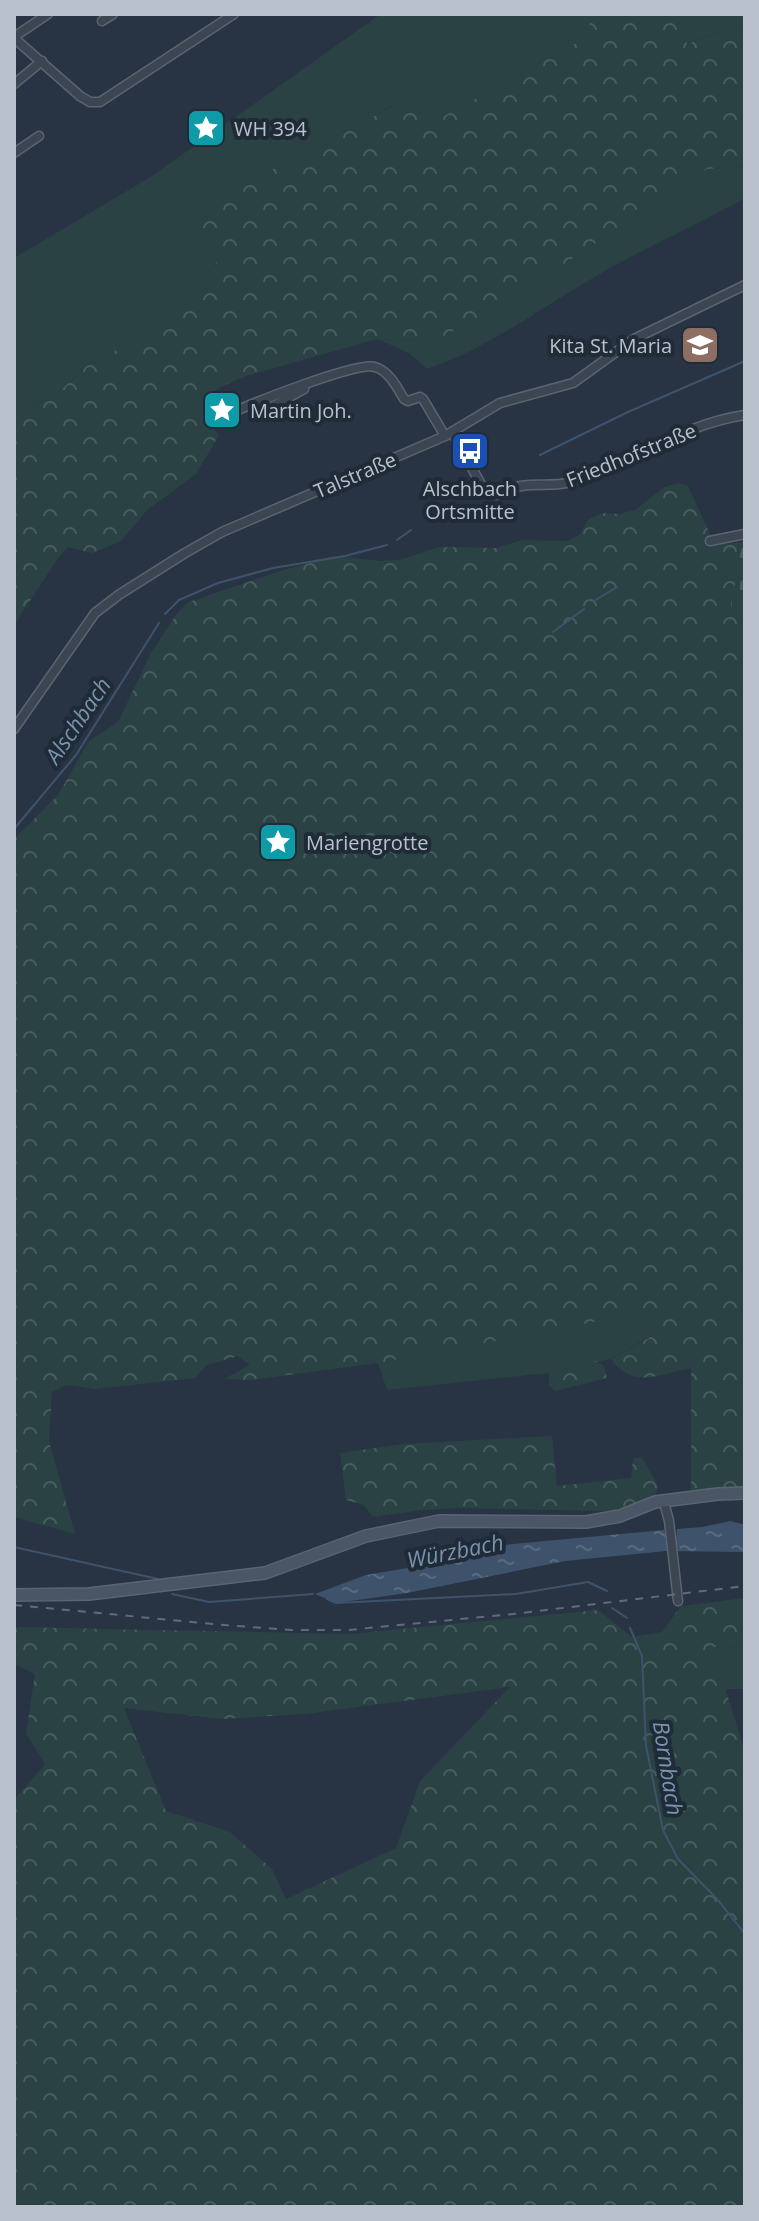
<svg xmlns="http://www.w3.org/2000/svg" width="759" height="2221" viewBox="0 0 759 2221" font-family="'Open Sans',sans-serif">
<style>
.grass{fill:#2a4244}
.forest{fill:url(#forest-crowns);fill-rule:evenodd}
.cemetery{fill:url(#cemetery-stones)}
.water{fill:url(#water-ripples)}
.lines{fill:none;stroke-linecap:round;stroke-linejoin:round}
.stream{stroke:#3e536b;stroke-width:2}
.street-casing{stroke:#5a6470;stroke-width:11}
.secondary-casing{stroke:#5a6470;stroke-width:14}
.street{stroke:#3c4652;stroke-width:8}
.secondary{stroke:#4a5665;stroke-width:11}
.rail{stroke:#5e6b79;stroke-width:2;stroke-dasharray:8 8;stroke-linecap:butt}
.labels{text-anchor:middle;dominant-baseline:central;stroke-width:8;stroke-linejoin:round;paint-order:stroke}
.poi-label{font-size:20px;fill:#b9c1cc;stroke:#202b38;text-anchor:start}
.street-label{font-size:20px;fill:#b9c1cc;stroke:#202b38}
.water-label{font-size:22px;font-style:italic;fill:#7a93ae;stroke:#202b38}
</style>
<defs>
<pattern id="forest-crowns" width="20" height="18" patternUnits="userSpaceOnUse" patternTransform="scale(2)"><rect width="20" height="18" fill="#2a4244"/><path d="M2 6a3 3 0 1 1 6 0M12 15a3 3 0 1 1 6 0" fill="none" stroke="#475c5e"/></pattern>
<pattern id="cemetery-stones" width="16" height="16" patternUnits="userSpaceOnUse" patternTransform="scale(2)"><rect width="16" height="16" fill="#2a4244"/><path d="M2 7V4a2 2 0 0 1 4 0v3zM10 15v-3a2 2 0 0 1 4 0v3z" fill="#475c5e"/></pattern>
<pattern id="water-ripples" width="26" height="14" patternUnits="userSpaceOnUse" patternTransform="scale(2)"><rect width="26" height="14" fill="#3e536b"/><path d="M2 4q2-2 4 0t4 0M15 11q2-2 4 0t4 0" fill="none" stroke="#586a7f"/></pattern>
</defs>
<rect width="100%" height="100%" fill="#283443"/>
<!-- grass -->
<g class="grass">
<polygon points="381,14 592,14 588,37 440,118 394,105 186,219 190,228 218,259 215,265 160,319 105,358 89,363 55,396 29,408 14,408 14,258 152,176"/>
<polygon points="683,14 745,14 745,28 736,26 686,44"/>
<path d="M745 167V198C697 225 646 247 598 275 542 307 489 348 427 369L409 353 377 339 438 340 539 281 707 169Z"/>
<polygon points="647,1311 652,1335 611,1359 549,1373 387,1390 378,1363"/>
<polygon points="745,1646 745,1689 725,1689 713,1647"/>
</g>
<!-- forest -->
<g class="forest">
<polygon points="592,14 683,14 687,44 736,26 745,28 745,167 707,169 533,285 438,340 377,339 246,376 218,388 203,407 204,418 219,435 196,474 147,510 121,541 92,553 68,547 58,558 14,625 14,408 30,408 55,396 89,363 105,358 160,319 215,265 218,259 190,228 186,219 192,212 395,105 440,118 587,37"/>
<path d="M678 483 688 486 715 545 745 542V1491L691 1492V1368C659 1374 633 1390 611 1359L652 1336 646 1312 378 1363 250 1380 224 1379 250 1365 238 1356 207 1365 195 1378 95 1389 66 1385 52 1392 49 1441 75 1534 14 1517V839L58 795 89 741 118 722 151 653 178 612 189 602 280 571 336 556 379 561 400 560 439 547 496 548 523 540 568 541 579 535 589 519 602 513 620 514 635 510 665 487Z"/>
<polygon points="596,1361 604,1366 607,1378 555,1391 549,1385 549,1373"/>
<polygon points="552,1436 557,1486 631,1478 633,1459 642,1457 658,1486 655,1498 610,1511 458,1508 421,1510 373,1517 364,1505 346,1500 340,1453 403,1444"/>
<path d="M745 1598V1646L713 1647 745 1753V2207H14V1800L45 1764 26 1733 35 1674 14 1664V1627L349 1634 598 1610 632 1637 662 1632 681 1606ZM510 1687 420 1781 396 1848 286 1899 272 1869 230 1832 166 1811 124 1708 222 1719 305 1714Z"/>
</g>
<!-- cemetery -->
<polygon class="cemetery" points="745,544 745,612 730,611 742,545"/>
<!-- water -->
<polygon class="water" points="731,1521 745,1525 745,1552 666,1551 565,1561 407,1593 336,1603 315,1594 366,1575 449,1561 493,1546 664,1530 668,1544 676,1544 677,1529 702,1527"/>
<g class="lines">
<!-- stream -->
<g class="stream">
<polyline points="540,455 628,412 745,361"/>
<polyline points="397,540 411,530"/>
<polyline points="594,601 617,587"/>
<polyline points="165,614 179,600 218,583 273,568 345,556 387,545"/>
<polyline points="553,632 584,609"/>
<polyline points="14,829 76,755 159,623"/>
<polyline points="14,1547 158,1579"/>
<polyline points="172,1594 209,1602 313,1594"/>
<polyline points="327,1599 336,1603 516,1594 588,1582 607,1591"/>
<polyline points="612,1608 627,1618"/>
<polyline points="630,1628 642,1656 646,1746 663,1830 678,1859 717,1899 745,1934"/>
</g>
<defs>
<g id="street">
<polyline points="102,21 113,14"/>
<polyline points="14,37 48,14"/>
<polyline points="14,38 80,96 90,102 100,102 234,14"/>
<polyline points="14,84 42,61"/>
<polyline points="14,153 39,136"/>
<polyline points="259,414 304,389"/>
<path d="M220 418C243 407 357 361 375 367 389 371 397 387 404 399L408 401 420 397 423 399 445 436"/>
<path d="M452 432 483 488C494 503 507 489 521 486 538 483 554 487 571 482 630 463 682 424 745 415"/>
<polyline points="710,541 745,534"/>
<polyline points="14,729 95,613 120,594 185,553 222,532 445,436 500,403 573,383 634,339 745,285"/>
<polyline points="664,1502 669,1521 678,1601"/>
</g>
<polyline id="secondary" points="14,1595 89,1594 265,1573 366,1536 439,1521 586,1522 620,1516 655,1502 718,1494 745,1493"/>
</defs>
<!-- street casing -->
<use href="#street" class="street-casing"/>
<!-- secondary casing -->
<use href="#secondary" class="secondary-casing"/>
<!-- street -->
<use href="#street" class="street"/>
<!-- secondary -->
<use href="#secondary" class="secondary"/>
<!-- rail -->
<polyline class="rail" points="14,1605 224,1625 291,1630 348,1630 513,1614 745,1586"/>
</g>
<!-- icons -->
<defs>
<symbol id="sight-square" viewBox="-11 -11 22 22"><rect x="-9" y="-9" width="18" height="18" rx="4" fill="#0f9aa8" stroke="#202b38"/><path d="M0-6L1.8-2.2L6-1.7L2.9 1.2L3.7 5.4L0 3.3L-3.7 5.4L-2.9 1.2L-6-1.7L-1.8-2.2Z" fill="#fff"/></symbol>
<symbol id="school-square" viewBox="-11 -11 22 22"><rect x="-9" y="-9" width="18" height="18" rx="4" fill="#8d6e63" stroke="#202b38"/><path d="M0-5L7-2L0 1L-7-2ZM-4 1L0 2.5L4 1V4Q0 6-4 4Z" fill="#fff"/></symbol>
<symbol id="bus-square" viewBox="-11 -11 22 22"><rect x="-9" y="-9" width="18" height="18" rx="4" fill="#1a4fb4" stroke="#202b38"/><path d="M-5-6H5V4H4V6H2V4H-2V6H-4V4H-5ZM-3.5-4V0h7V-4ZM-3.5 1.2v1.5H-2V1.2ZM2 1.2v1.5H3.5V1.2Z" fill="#fff"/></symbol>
</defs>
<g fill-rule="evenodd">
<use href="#sight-square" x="184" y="106" width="44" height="44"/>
<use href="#school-square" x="678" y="323" width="44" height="44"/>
<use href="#sight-square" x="200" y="388" width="44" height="44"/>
<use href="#bus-square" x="448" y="429" width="44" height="44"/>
<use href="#sight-square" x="256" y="820" width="44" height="44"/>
</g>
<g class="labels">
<!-- poi labels -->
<g class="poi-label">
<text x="234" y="128">WH 394</text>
<text x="672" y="345" text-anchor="end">Kita St. Maria</text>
<text x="250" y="410">Martin Joh.</text>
<text x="470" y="488" text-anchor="middle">Alschbach<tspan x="470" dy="23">Ortsmitte</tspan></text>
<text x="306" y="842">Mariengrotte</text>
</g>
<!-- street labels -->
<g class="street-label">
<text transform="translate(631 455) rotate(-22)">Friedhofstraße</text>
<text transform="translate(355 475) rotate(-23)">Talstraße</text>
</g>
<!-- water labels -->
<g class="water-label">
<text transform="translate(77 720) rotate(-56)">Alschbach</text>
<text transform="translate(455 1550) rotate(-11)">Würzbach</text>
<text transform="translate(669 1768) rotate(81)">Bornbach</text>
</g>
</g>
<!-- border -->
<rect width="759" height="2221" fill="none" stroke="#b9c1cc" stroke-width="32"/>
</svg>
